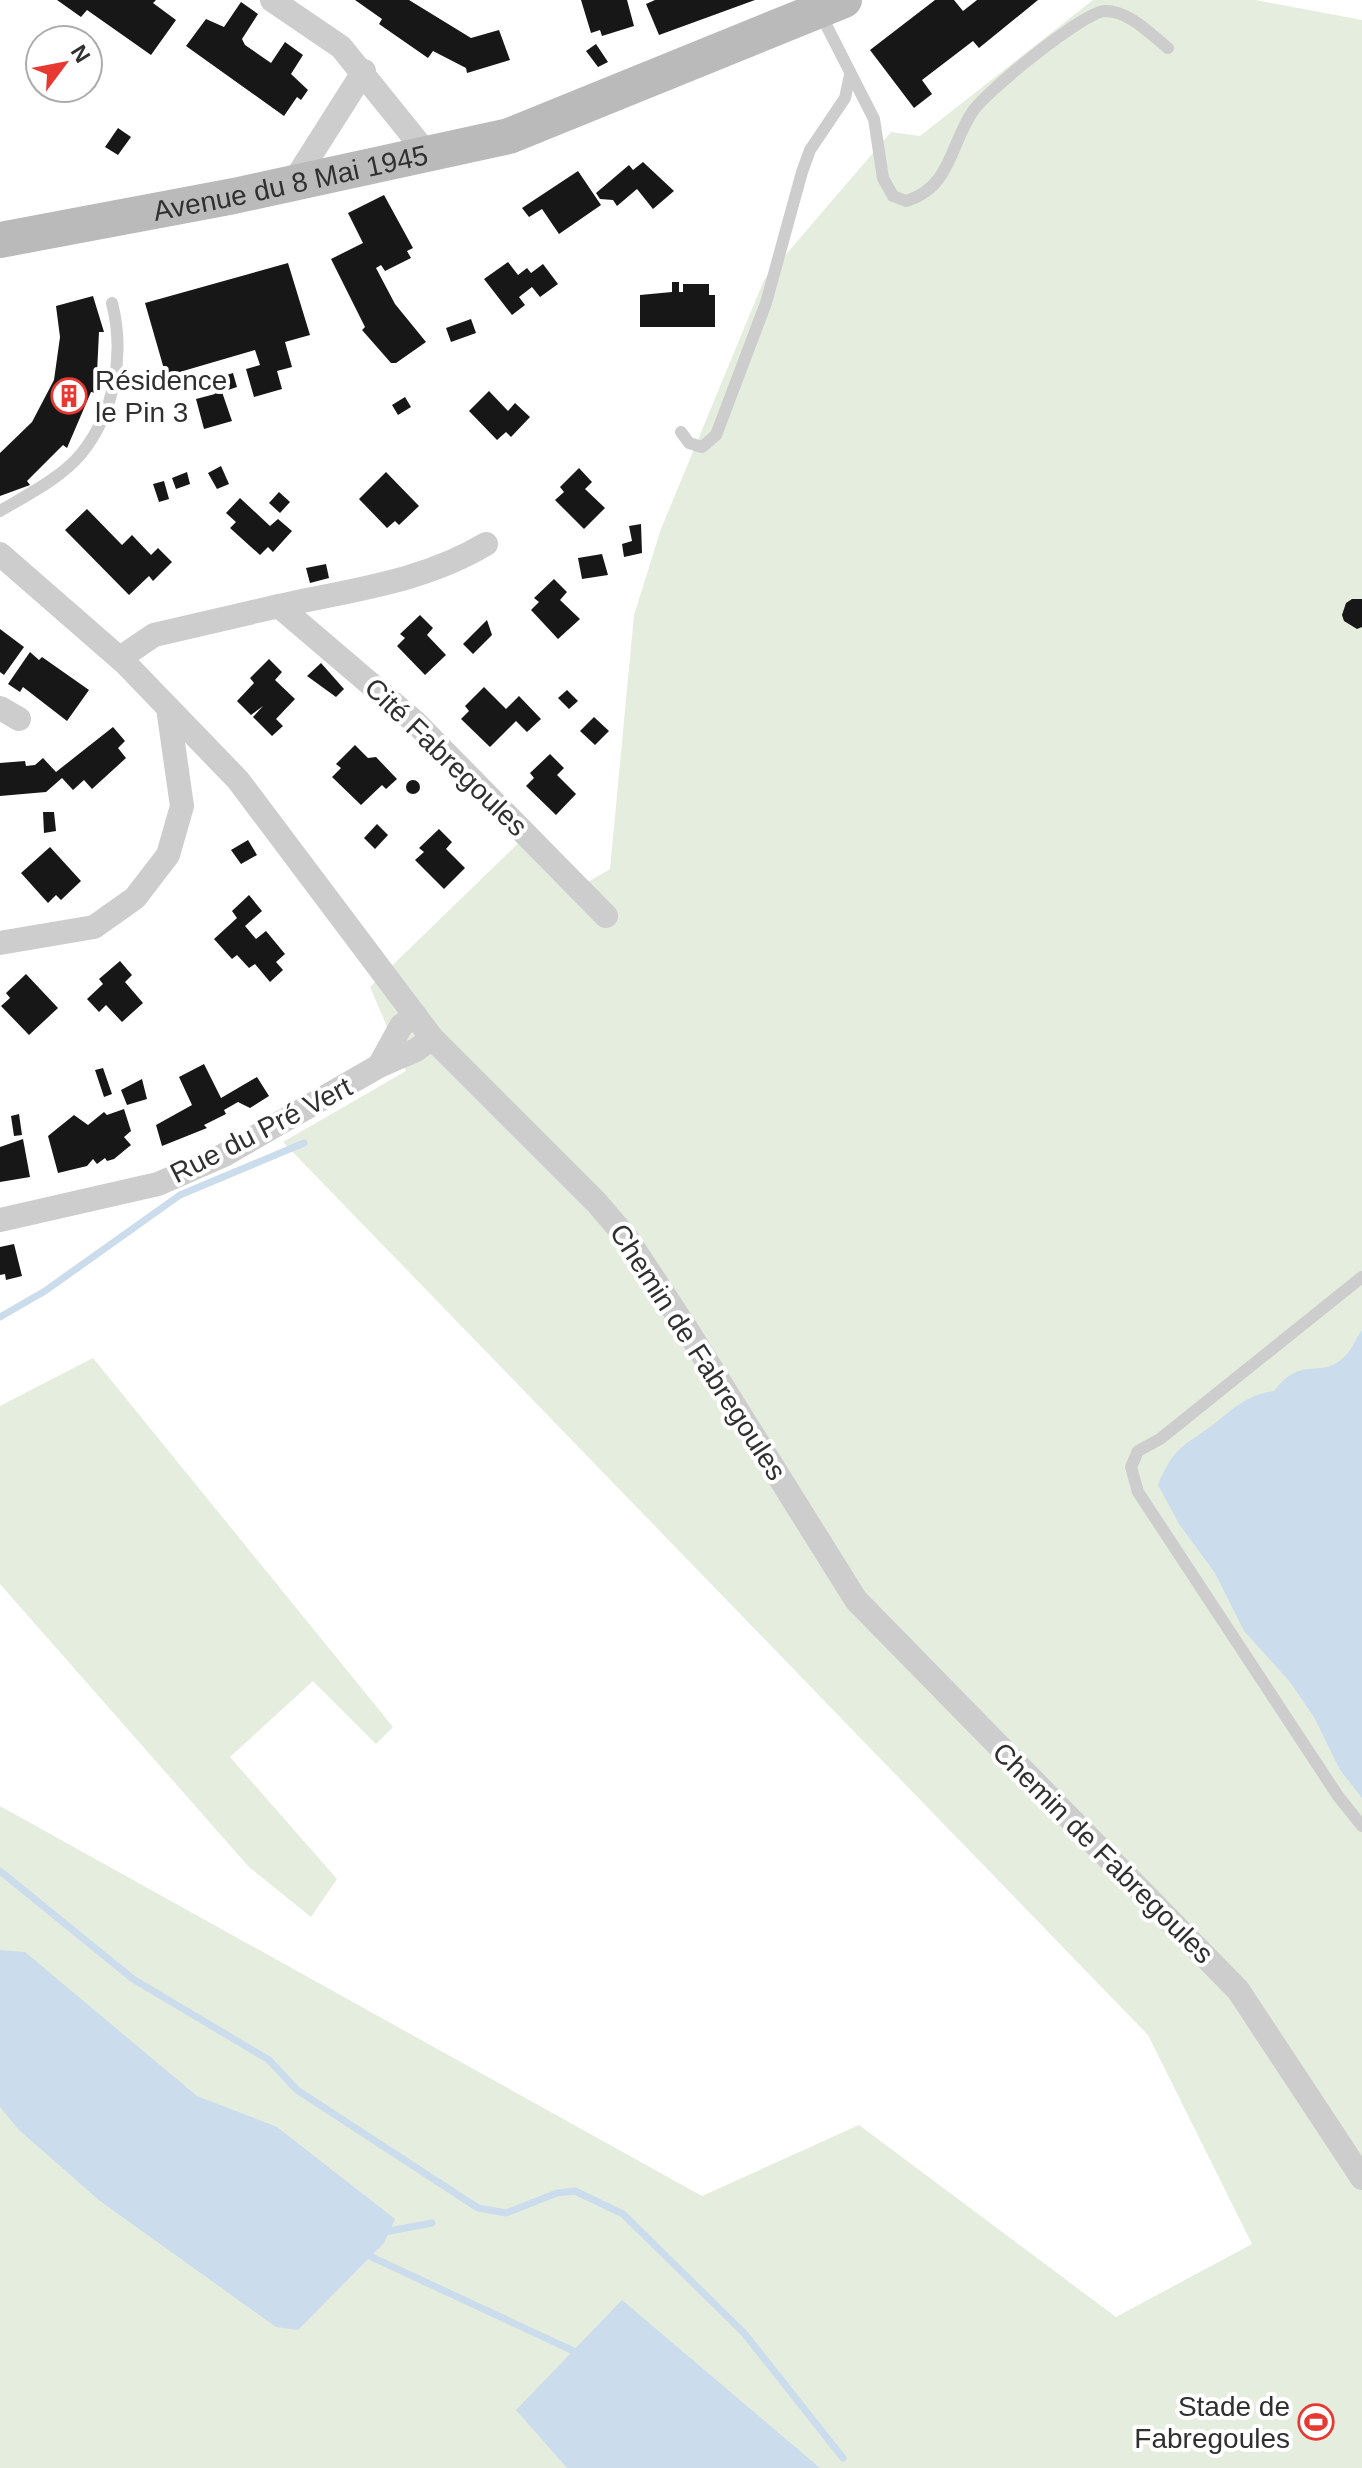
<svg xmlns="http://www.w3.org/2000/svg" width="1362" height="2468" viewBox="0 0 1362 2468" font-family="Arial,sans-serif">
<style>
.green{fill:#e5edde}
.water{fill:#cbdced}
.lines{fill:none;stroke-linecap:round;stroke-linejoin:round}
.stream{stroke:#cbdced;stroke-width:7}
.building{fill:#171717}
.service{stroke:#cdcdcd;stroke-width:12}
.minor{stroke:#cdcdcd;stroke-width:24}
.secondary{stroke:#bababa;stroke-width:36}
.labels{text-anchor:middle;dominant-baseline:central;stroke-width:8;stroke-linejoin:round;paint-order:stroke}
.street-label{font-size:28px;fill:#303030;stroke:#fff}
.poi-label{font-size:28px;fill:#303030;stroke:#fff;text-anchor:start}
</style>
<rect width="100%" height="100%" fill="#fff"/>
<!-- green -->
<g class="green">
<polygon points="1093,0 1255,0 1362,20 1362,2468 0,2468 0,1806 702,2196 859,2125 1116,2317 1252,2244 1148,2035 283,1142 406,1071 370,987 534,828 588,882 610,869 634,615 661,529 764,280 891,132 920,136"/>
<polygon points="93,1358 393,1727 376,1744 313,1681 230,1757 337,1879 311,1917 249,1867 0,1584 0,1406"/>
</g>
<!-- water -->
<g class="water">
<path d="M1362 1330V1798L1340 1770 1314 1717 1290 1682 1244 1631 1215 1573 1179 1524 1158 1485C1176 1441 1188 1446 1220 1419 1239 1404 1250 1395 1274 1391 1304 1353 1319 1381 1344 1357 1352 1350 1356 1338 1362 1330Z"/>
<polygon points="0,1950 25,1952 197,2096 277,2127 395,2219 384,2243 298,2330 276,2327 100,2201 19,2130 0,2107"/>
<polygon points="622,2300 820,2468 567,2468 516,2410"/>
</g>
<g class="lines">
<!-- stream -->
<g class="stream">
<polyline points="0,1317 45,1291 180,1195 304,1143"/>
<polyline points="0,1871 133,1979 269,2060 297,2090 478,2208 506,2213 557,2193 575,2191 623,2214 744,2333 843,2458"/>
<polyline points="379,2233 432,2223"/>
<polyline points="363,2253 580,2354"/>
</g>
</g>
<!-- building -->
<g class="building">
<polygon points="57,0 156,0 153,3 176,20 151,55 87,10 81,17"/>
<polygon points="355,0 409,0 471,38 499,30 510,60 467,73 466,68 433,51 428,58 379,24 382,19"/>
<polygon points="581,0 627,0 634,26 602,36 600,30 591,33"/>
<polygon points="655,0 755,0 659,35 646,4"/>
<polygon points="935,0 954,0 963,11 977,0 1038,0 979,48 973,41 922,80 932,94 914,108 870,50"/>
<polygon points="241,2 258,14 242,39 245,45 271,63 285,42 303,55 291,74 308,90 301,100 297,97 284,116 186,46 206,19 224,27"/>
<polygon points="596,44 608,62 598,67 586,51"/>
<polygon points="118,128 131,137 118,155 105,147"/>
<polygon points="643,162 674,191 653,209 637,189 617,206 613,200 600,199 596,193 629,165 633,170"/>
<polygon points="578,171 601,205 559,234 542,209 529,217 522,208"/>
<polygon points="384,195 413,248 407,251 411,258 385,271 381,265 376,268 395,304 426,342 396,363 391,363 362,330 365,327 331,259 363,243 348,213"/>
<polygon points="508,262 518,275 527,268 531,273 543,264 558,284 540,297 532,287 519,297 525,305 512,315 484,279"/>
<polygon points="288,263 310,335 285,342 292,367 277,371 282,389 254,397 246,369 260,365 255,350 166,376 145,303"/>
<polygon points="672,282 679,282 679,292 683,292 683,284 709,284 709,295 715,295 715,327 640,327 640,295 672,292"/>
<polygon points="93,296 104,332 99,332 96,393 91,392 67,448 63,445 27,481 30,485 0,496 0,453 32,422 54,380 60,337 56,306"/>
<polygon points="471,319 476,333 451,342 446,328"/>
<polygon points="233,373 237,387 222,392 232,421 204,429 196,399 215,394 211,380"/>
<polygon points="489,391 508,411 515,403 530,417 511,437 506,432 497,440 469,411"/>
<polygon points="405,397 411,407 398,415 392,405"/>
<polygon points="221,466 229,484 217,489 208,473"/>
<polygon points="579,468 592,482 585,489 605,508 584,529 555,500 564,492 560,487"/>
<polygon points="187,472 190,484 176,489 172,478"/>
<polygon points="386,472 419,506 399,525 395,521 387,528 359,499"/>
<polygon points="164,481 169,499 159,502 153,484"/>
<polygon points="279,492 290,502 280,513 269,503"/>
<polygon points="240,498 270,526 278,519 292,531 273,552 268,547 260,555 230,528 236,522 226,513"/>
<polygon points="87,509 122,545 132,535 151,555 158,548 172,562 153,581 149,576 129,595 65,530"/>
<polygon points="641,524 642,553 624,557 622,544 632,541 629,526"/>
<polygon points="602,554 608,575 582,579 578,558"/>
<polygon points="326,564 329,578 310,583 306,568"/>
<polygon points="554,579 567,592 560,600 580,619 558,639 531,610 539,602 534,598"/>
<polygon points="1352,599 1362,599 1362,627 1357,629 1344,621 1342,615 1346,603"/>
<polygon points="420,615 433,628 427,635 446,655 425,675 397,646 405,638 400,634"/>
<polygon points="487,620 492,635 473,654 463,644"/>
<polygon points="0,629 24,647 4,675 0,672"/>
<polygon points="30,652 39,660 42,657 89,690 67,721 23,687 20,692 8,684"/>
<polygon points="269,659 282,672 275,680 295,699 276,719 283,726 272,736 253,717 263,706 251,715 237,701 254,683 250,678"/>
<polygon points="321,663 344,689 336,697 307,676"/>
<polygon points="484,687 506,709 519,696 541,719 527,732 516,721 490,747 461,719 469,711 465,706"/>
<polygon points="567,690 578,701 569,709 558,698"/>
<polygon points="594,717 609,731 595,745 580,731"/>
<polygon points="113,727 125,741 118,748 126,758 92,789 84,780 73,790 62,778 46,792 0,796 0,763 25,761 26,766 35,765 43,758 56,772"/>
<polygon points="355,745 368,758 376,757 397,779 386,789 382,785 361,805 332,777 341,768 336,764"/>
<polygon points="550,754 564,768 557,775 576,794 556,815 526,786 534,778 530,773"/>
<circle cx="413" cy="787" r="7"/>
<polygon points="43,812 54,812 56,831 44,833"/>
<polygon points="377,824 388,835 375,849 364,838"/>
<polygon points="439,829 452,842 446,849 465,868 444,889 415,860 424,852 419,848"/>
<polygon points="248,840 257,855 241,864 231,850"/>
<polygon points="50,847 81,881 61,900 56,895 48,903 21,873"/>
<polygon points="249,895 262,911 245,926 256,939 266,931 285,954 276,962 283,970 270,982 255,964 249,968 237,955 232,959 214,939 237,918 232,911"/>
<polygon points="120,961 132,975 125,982 143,1003 122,1022 106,1005 99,1012 87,999 103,984 99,979"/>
<polygon points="26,974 58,1008 29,1035 1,1006 10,998 6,993"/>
<polygon points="204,1064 221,1098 257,1077 269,1096 250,1108 238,1102 224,1110 226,1114 204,1125 207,1128 162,1146 156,1125 192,1105 179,1077"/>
<polygon points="103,1068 112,1094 104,1097 95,1070"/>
<polygon points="142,1079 147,1099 127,1105 121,1090"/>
<polygon points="124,1109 131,1131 124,1137 131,1145 114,1159 107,1161 105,1158 97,1164 93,1159 87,1166 58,1173 48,1136 74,1115 88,1125 104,1112 107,1115"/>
<polygon points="19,1114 22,1135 14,1136 11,1116"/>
<polygon points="23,1139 30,1177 0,1182 0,1147"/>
<polygon points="14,1244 22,1276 6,1280 5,1274 0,1275 0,1247"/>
</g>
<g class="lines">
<!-- service -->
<g class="service">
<path d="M820 13 874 119 883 178 893 196 906 201C951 188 950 144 973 111 988 90 1083 12 1105 11 1130 11 1150 34 1168 48"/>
<polyline points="681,432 689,443 702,447 716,435 766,303 802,172 810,150 845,98 850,75"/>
<path d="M0 511C27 495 61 478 81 454 115 412 125 354 112 303"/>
<polyline points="1362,1277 1160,1439 1138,1451 1131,1467 1138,1492 1338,1796 1362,1826"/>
</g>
<!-- minor -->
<g class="minor">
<polyline points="272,0 341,47 429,156"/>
<polyline points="293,183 364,71"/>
<polyline points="0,554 125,663 238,780 432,1038 597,1203 626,1237 686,1328 856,1600 1238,1990 1362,2178"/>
<path d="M279 606C350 590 423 582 486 544"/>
<polyline points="120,658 154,635 279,606 415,722 606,916"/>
<polyline points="0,708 19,719"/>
<polyline points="0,943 94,927 135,898 168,855 182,806 168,708"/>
<polyline points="379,1066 401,1026 415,1015"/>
<polyline points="0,1220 158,1184 224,1155 379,1066 416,1050 432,1038"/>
</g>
<!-- secondary -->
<path class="secondary" id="s1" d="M0 240 234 196 509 136 844 0"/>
</g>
<!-- icons -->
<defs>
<symbol id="building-ring" viewBox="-11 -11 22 22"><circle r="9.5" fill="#fff" stroke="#e73832" stroke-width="1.5"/><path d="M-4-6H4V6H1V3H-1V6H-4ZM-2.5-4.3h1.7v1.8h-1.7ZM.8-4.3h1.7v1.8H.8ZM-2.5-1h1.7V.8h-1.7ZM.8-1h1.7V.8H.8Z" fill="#e73832"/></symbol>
<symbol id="stadium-ring" viewBox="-11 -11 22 22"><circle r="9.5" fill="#fff" stroke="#e73832" stroke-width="1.5"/><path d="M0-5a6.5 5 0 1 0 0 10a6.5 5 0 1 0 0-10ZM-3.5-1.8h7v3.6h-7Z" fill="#e73832"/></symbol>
</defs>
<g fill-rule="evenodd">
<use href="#building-ring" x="49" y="376" width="40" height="40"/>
<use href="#stadium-ring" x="1296" y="2402" width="40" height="40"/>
</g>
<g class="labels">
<!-- street labels -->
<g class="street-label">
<text stroke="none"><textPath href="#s1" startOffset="296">Avenue du 8 Mai 1945</textPath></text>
<text transform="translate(446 757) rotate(44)">Cité Fabregoules</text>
<text transform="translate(261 1130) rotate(-27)">Rue du Pré Vert</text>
<text transform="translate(698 1352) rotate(57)">Chemin de Fabregoules</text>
<text transform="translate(1103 1853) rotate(45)">Chemin de Fabregoules</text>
</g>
<!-- poi labels -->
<g class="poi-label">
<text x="95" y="380">Résidence<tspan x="95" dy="32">le Pin 3</tspan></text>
<text x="1290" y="2406" text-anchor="end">Stade de<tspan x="1290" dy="32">Fabregoules</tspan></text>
</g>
</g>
<!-- north arrow -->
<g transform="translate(64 64) rotate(58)"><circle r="38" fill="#ffffff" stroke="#acacac" stroke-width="2"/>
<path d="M0-6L14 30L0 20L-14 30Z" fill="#e73832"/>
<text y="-12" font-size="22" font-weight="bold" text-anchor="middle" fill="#303030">N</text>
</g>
</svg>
